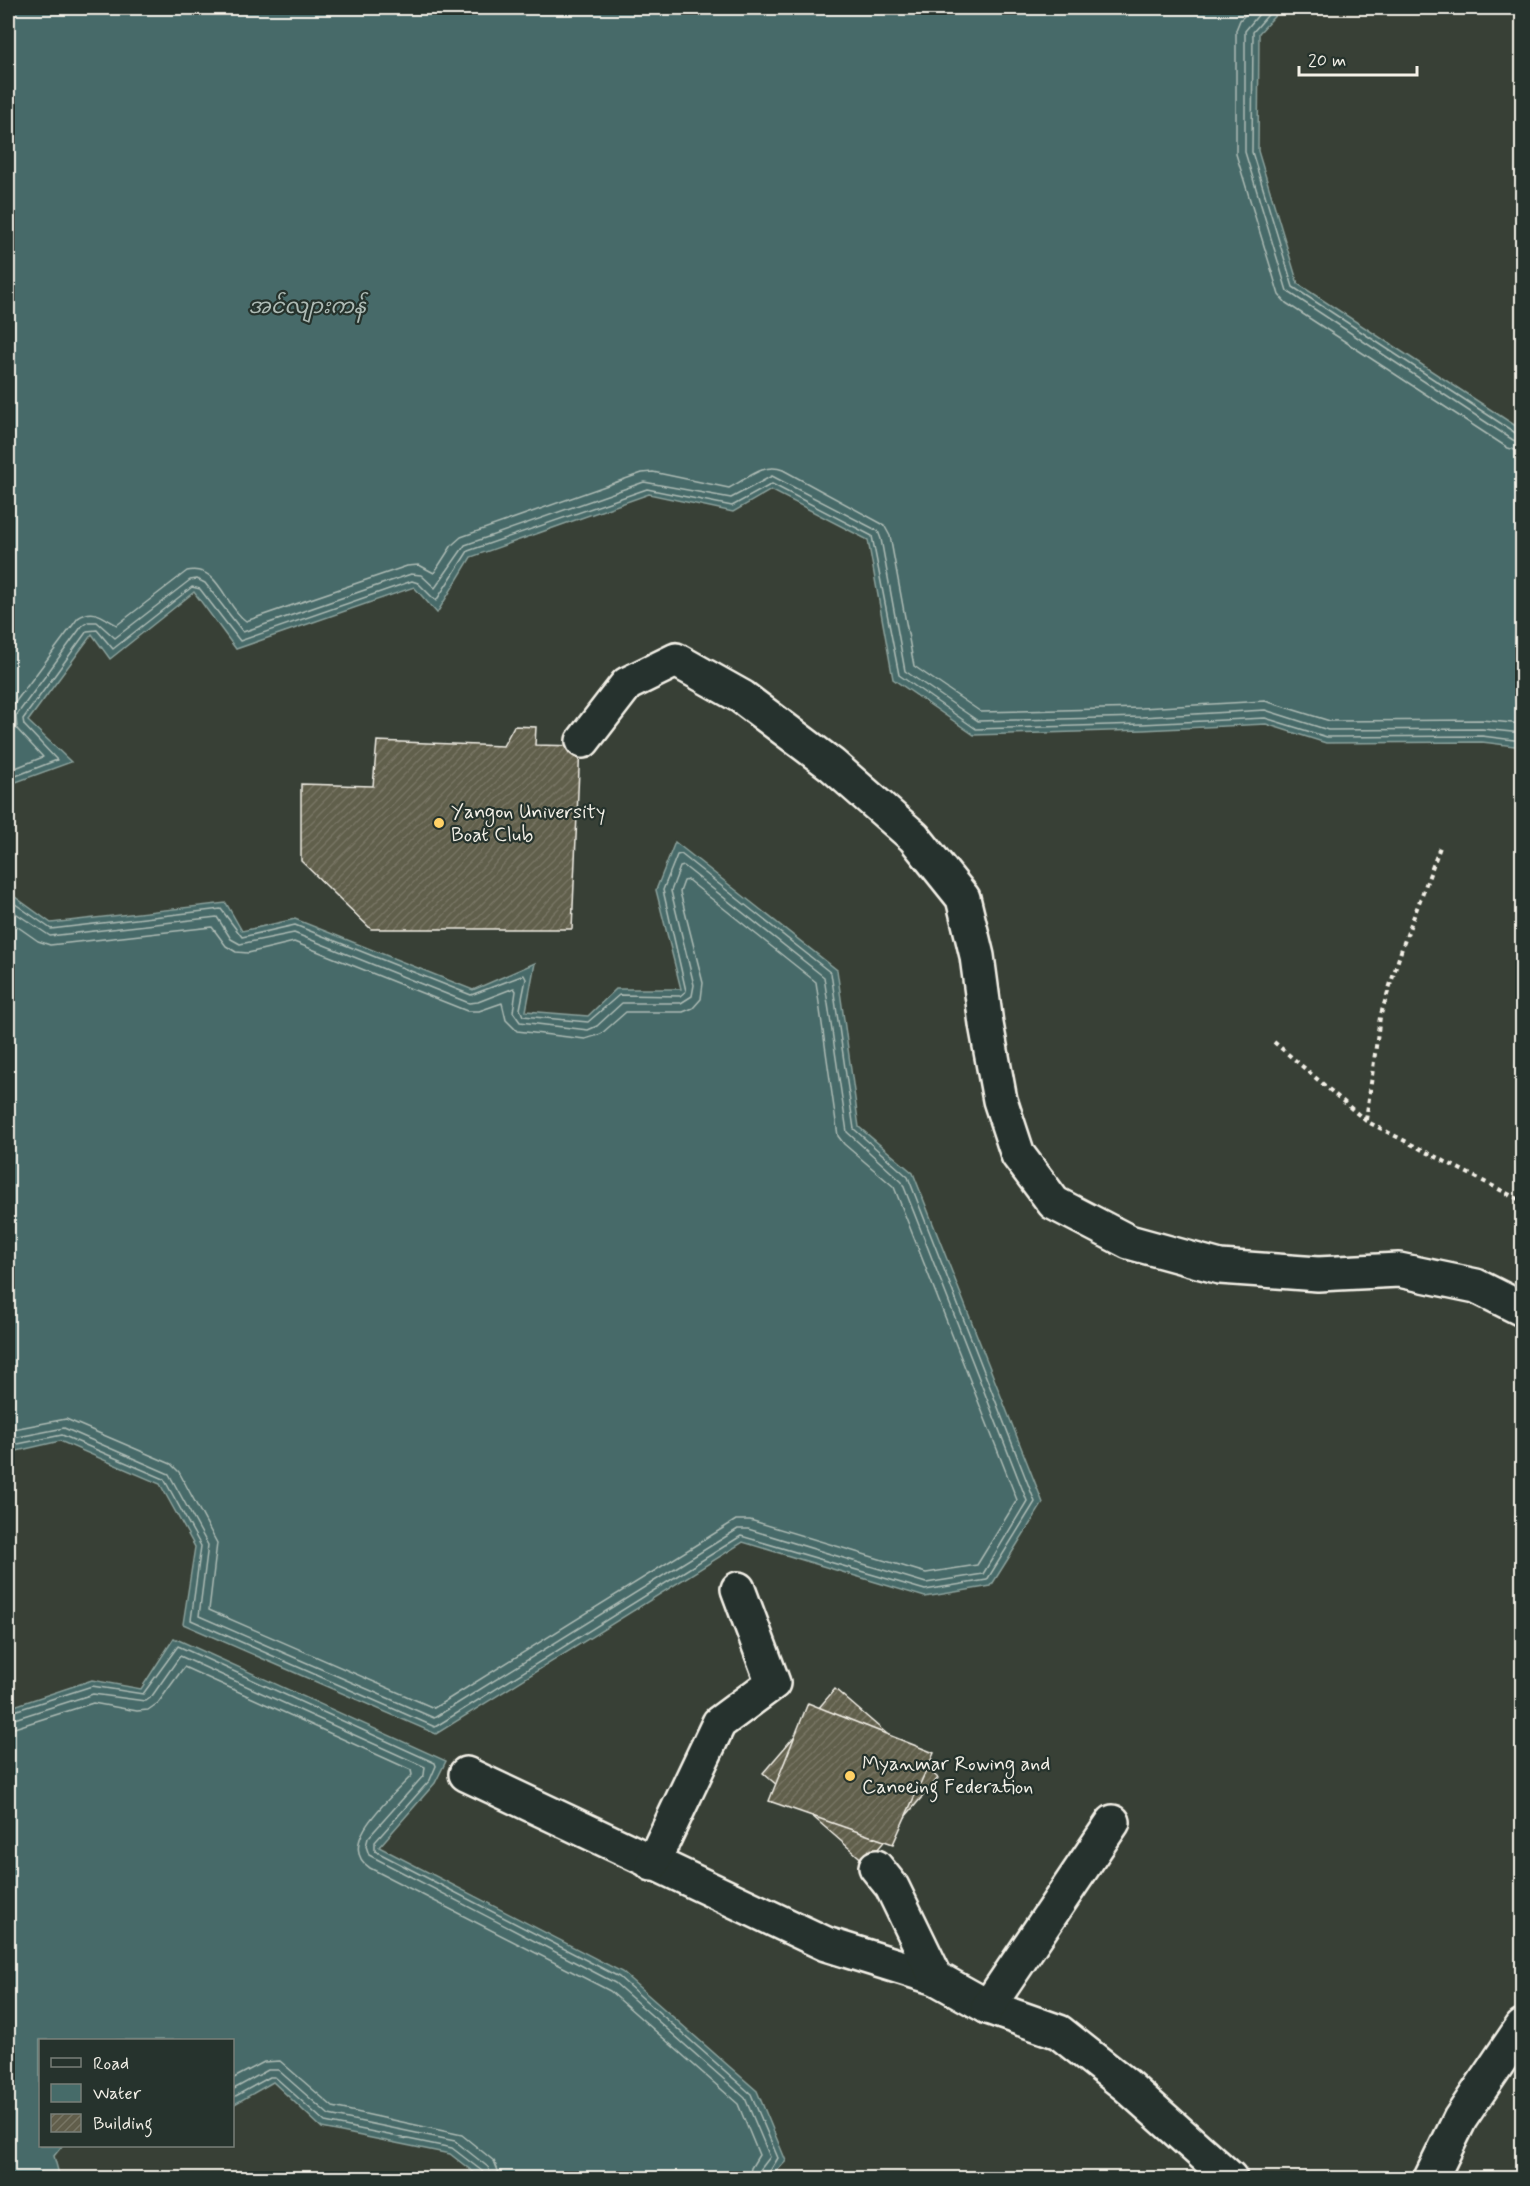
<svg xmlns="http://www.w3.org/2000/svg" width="1530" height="2186" viewBox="0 0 1530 2186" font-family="Mynerve,'Noto Sans Myanmar',sans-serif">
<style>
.water{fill:#466b69;stroke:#8ca19c;stroke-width:1.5}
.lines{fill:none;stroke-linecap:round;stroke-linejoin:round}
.shore{stroke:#aebbb5;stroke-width:1.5}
.building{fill:url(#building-hatch);stroke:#f4f1e8;stroke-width:1.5}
.minor-casing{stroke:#f4f1e8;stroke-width:38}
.major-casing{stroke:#f4f1e8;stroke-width:38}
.path{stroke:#f4f1e8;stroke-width:4;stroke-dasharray:4.5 4.5;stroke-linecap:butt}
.minor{stroke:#26332d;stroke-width:33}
.major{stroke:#26332d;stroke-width:33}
.poi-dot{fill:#ffd166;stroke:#26332d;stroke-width:2}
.labels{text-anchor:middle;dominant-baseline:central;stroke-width:4.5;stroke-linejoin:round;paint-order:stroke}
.poi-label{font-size:20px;fill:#f4f1e8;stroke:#26332d;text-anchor:start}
.water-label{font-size:21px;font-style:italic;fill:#aebbb5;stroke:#26332d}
</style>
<defs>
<pattern id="building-hatch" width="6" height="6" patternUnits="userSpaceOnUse" patternTransform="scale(1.5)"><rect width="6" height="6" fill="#615e4b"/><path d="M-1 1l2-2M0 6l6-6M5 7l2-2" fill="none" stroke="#787665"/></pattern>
</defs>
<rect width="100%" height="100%" fill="#384036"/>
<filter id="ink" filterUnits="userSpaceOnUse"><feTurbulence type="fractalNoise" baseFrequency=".0167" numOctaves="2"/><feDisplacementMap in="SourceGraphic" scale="12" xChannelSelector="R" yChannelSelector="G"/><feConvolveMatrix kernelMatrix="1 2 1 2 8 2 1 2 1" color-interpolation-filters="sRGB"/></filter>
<g filter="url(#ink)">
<!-- water -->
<g class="water">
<polygon points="8,8 1282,8 1259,33 1258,151 1298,284 1522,430 1522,747 1482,742 1326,743 1266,724 1143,730 974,735 893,679 868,540 771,490 733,512 649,494 471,557 437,613 414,587 236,649 194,592 110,659 92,634 28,721 71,762 8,785"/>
<polygon points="675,842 837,970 859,1127 913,1173 1043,1503 991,1586 925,1597 743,1542 436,1734 183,1624 195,1547 160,1484 60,1441 8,1453 8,892 51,923 226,903 242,931 295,919 473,990 535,963 526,1011 588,1016 616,989 681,989 656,890"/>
<polygon points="174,1638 446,1761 435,1783 379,1847 622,1972 757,2091 786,2161 770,2178 481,2178 450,2154 322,2128 273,2082 233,2105 232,2040 40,2040 40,2146 62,2146 54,2156 60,2178 8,2178 8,1708 92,1680 141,1689"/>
</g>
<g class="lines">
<!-- shore -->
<g class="shore">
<polyline points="1252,8 1240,20 1236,30 1236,154 1279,295 1286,303 1508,448 1522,452"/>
<polyline points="1264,8 1245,31 1245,152 1287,291 1513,440 1522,443"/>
<polyline points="1274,8 1253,32 1252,152 1293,287 1517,434 1522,435"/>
<path d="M8 712 78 618C95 607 103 618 117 625L187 571C219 564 225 607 246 621L407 566 419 565 434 573 452 545 461 537 642 473 653 472 729 488C746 480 763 462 783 470L884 525 890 536 914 666 981 712 1142 708 1265 701 1330 721 1482 720 1522 724"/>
<polyline points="8,771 43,757 17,729 16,716 82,626 88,622 97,622 115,638 190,580 197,579 205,583 243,632 411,574 421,575 435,588 465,545 644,482 731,498 772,476 878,531 881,539 905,671 978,721 1142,717 1265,710 1328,730 1482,729 1522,733"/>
<polyline points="8,779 57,760 24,725 23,719 87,631 97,630 113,649 192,587 200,589 240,641 412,581 418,583 436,601 468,551 647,489 732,506 772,484 872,536 899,675 976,729 1142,724 1265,718 1327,737 1482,736 1522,741"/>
<polyline points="8,899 51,929 221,909 242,937 295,925 471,995 524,975 526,979 520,1009 523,1016 588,1022 619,995 680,996 686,991 663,890 677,855 681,854 831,973 854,1129 908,1177 1035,1502 987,1580 925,1590 741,1536 435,1727 191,1620 201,1546 164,1479 62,1435 8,1446"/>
<polyline points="8,908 50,936 217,917 231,939 240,944 294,933 469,1003 478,1002 514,988 516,991 513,1012 520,1022 588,1030 597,1026 622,1003 681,1003 692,996 694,985 671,891 680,867 684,866 824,977 847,1132 902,1182 1027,1501 983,1574 926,1583 748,1529 738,1529 434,1718 199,1616 208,1545 169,1474 64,1428 8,1439"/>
<polyline points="8,920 38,941 50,945 212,927 226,946 236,952 248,953 294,942 467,1011 479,1011 502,1003 506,1020 517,1031 585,1039 601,1034 626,1012 683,1012 693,1008 701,999 703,983 680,892 684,881 688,880 816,982 838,1136 844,1144 894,1187 1017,1500 977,1565 926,1573 750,1520 736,1520 434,1708 209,1610 217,1543 179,1472 171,1464 66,1419 8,1430"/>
<polyline points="8,1713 92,1686 143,1694 178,1646 435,1763 436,1766 430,1780 375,1842 375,1851 619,1977 751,2094 778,2158 766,2178"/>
<polyline points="8,1721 93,1694 145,1701 152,1696 180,1656 425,1767 424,1775 368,1838 366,1846 369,1855 615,1983 745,2098 770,2157 760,2170 758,2178"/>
<path d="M8 1730 93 1703 137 1711 148 1710 158 1703 184 1667 411 1770 412 1775C394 1795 333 1844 370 1868L610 1991 738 2104 759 2155 751 2168 749 2178"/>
<polyline points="232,2079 264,2062 280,2061 333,2107 462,2135 494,2161 501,2178"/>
<polyline points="232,2090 268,2070 278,2070 329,2115 455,2141 488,2167 492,2178"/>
<polyline points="232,2098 270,2077 275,2077 325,2122 452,2148 482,2171 484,2178"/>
</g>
</g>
<!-- building -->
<g class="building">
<polygon points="514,726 536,727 535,745 580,746 572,929 371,929 301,861 301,784 373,786 377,741 503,746"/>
<polygon points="835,1689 938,1778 866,1863 763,1773"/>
<polygon points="808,1703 934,1753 893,1844 769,1801"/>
</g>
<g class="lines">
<defs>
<g id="minor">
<polyline points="583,741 627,684 676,660 742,697 832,765 914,837 963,898 977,956 986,1024 1000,1100 1018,1155 1054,1203 1129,1242 1220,1267 1318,1274 1399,1270 1476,1286 1522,1309"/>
<polyline points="466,1774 826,1944 936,1978"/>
<polyline points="652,1864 719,1723 773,1683 738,1589"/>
<polyline points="876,1867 892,1887 936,1978 988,2007 1059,2032 1126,2085 1230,2178"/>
<polyline points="988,2007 1113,1822"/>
</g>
<polyline id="major" points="1431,2178 1460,2119 1522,2027"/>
</defs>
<!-- minor casing -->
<use href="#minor" class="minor-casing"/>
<!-- major casing -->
<use href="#major" class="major-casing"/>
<!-- path -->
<g class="path">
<polyline points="1274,1042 1366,1121 1522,1201"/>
<polyline points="1366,1120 1380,1017 1403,945 1440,847"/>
</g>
<!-- minor -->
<use href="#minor" class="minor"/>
<!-- major -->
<use href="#major" class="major"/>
</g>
</g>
<!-- markers -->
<g class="poi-dot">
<circle cx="439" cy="823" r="6"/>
<circle cx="850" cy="1776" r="6"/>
</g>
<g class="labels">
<!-- poi labels -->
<g class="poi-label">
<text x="451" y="812">Yangon University<tspan x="451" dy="23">Boat Club</tspan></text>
<text x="862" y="1764">Myanmar Rowing and<tspan x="862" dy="23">Canoeing Federation</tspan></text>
</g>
<!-- water labels -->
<g class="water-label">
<text x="307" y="307">အင်လျားကန်</text>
</g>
</g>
<!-- margin -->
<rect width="1530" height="2186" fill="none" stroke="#26332d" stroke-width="30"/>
<rect x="15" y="15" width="1500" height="2156" fill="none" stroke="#f4f1e8" stroke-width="2" filter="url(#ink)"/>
<!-- legend -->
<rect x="39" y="2039" width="195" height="108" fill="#26332d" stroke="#787f78" stroke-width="1.5"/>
<rect x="51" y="2058" width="30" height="9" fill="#26332d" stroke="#787f78" stroke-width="1.5"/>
<text x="93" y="2069" font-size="18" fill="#f4f1e8">Road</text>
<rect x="51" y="2084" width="30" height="18" fill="#466b69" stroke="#787f78" stroke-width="1.5"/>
<text x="93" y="2099" font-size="18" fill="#f4f1e8">Water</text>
<rect x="51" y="2114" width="30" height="18" fill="url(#building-hatch)" stroke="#787f78" stroke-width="1.5"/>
<text x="93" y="2129" font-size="18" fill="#f4f1e8">Building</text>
<!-- scale -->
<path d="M1299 66v9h118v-9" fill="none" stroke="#f4f1e8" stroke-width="3"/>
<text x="1308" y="66" font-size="18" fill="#f4f1e8" stroke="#26332d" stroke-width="4.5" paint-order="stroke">20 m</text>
</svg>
